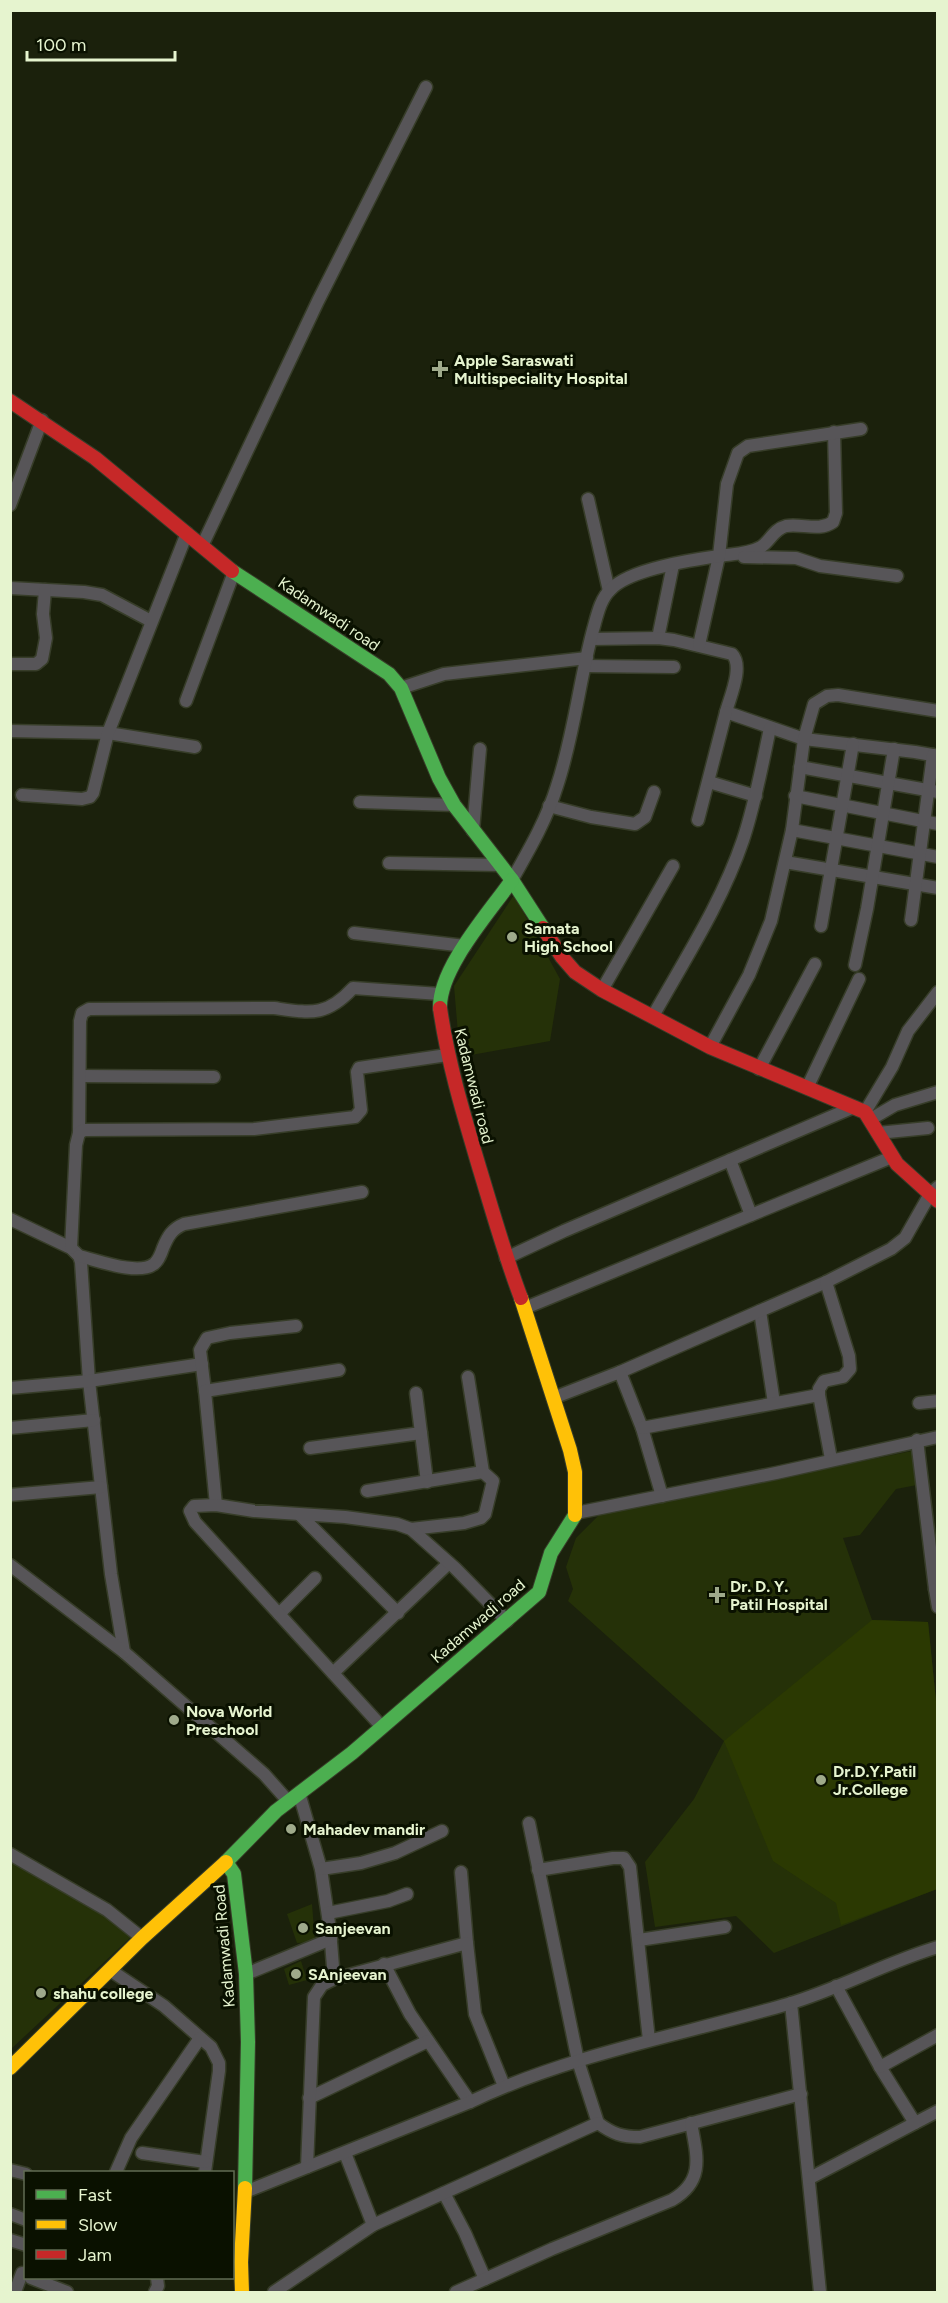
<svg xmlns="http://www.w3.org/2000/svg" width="948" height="2303" viewBox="0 0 948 2303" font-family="Figtree,sans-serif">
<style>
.built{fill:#253108}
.park{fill:#2b3902}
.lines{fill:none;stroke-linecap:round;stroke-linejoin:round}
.street-casing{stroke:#373d29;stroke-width:15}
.fast-casing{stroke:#373d29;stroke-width:16}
.slow-casing{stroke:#373d29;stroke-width:16}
.jam-casing{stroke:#373d29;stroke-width:16}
.street{stroke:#575558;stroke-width:12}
.fast{stroke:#4caf50;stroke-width:14}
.slow{stroke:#ffc107;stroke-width:14}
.jam{stroke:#c62828;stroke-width:14}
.poi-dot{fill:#9faa8b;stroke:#0a1100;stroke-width:2}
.labels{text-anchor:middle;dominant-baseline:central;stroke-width:6;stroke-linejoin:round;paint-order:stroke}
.poi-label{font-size:16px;font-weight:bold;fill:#e6f4cf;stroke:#0a1100;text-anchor:start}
.street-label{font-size:16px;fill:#e6f4cf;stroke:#0a1100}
</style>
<rect width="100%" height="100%" fill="#1b210c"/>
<!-- built -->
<g class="built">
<polygon points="514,895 560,979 550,1041 460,1057 454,986"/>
<polygon points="912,1451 917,1485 896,1489 860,1535 843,1538 872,1620 928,1622 938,1721 937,1889 774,1953 736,1916 655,1927 645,1862 694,1799 724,1741 568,1601 573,1589 566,1567 576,1538 599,1515"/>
<polygon points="11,1862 95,1908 131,1937 11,2049"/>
<polygon points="312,1904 315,1942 297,1943 287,1914"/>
<polygon points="301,1961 307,1980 289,1985 284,1969"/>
</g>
<!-- park -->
<polygon class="park" points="872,1620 928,1622 938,1721 937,1889 841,1925 836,1903 773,1861 724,1741"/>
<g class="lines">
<defs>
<g id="street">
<polyline points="588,499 609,591"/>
<polyline points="10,505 42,420"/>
<polyline points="202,546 318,301 426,87"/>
<path d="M719 556C732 554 749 554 761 547 770 541 774 529 786 526 801 523 819 532 833 522L836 513 834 432"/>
<polyline points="744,557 796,558 820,566 897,576"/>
<polyline points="10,588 84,592 102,595 151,621"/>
<polyline points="658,638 673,565"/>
<path d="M591 639 658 638 674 640 732 654C744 666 730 697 726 712L804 739 915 752 938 756"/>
<polyline points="699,645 719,556"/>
<polyline points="10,664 36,664 42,659 46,638 43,614 45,590"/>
<polyline points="585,666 674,667"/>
<polyline points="401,688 444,674 587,658"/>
<polyline points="186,701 234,572"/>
<polyline points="10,731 108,733 195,747"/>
<polyline points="800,767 938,792"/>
<polyline points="709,782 756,796"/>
<polyline points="22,795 82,799 90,797 93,793 108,733 187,533"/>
<polyline points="795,796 938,824"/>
<polyline points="360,802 454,805"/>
<polyline points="549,806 591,817 635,824 645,817 654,792"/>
<polyline points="698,820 726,712"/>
<polyline points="792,830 938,857"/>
<polyline points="473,831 480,749"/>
<polyline points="785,862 938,888"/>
<polyline points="389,863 500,865"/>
<path d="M512 880C529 850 547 819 557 786 574 735 579 682 593 630 597 616 600 599 611 589 630 569 691 560 719 556L727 484 738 453 748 446 861 429"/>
<polyline points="911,920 933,755"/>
<polyline points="821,926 853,744"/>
<polyline points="354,933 465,946"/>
<polyline points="855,965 867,909 894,749"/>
<polyline points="602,990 673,866"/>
<path d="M653 1016C685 959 722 902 743 840 755 804 762 766 770 728"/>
<polyline points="710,1047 749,975 771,921 792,830 804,739 814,704 827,696 838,695 938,711"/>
<polyline points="759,1069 815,964"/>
<polyline points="80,1076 214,1077"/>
<polyline points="807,1088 859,979"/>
<polyline points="865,1112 892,1067 908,1031 938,992"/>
<polyline points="871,1119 895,1105 938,1092"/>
<path d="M79 1133 80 1021 82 1013 89 1009 274 1008C311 1013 326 1017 353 988L440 994"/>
<polyline points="878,1133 928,1128"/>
<polyline points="730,1160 751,1215"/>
<polyline points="10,1219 71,1248 79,1256 81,1262 89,1381 111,1574 124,1652 264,1774 288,1801"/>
<polyline points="71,1248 76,1145 79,1133 84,1130 254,1129 355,1117 361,1110 357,1072 359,1068 447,1055"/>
<path d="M79 1256C97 1260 138 1276 154 1264 159 1260 161 1254 163 1248 168 1236 172 1229 184 1224L362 1192"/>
<polyline points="506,1258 564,1231 854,1107"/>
<polyline points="525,1308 892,1157"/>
<polyline points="760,1311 774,1403"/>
<polyline points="620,1372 826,1282 891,1249 905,1238 930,1194 938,1187"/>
<polyline points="10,1388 89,1381 202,1364"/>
<polyline points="205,1391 200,1350 207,1338 230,1333 296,1326"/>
<polyline points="819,1395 819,1389 824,1381 843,1377 850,1369 849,1356 826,1282"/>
<polyline points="553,1398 620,1372 642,1428 662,1496"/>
<polyline points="919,1403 938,1401"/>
<polyline points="10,1428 94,1420"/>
<polyline points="642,1428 819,1395 831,1459"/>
<polyline points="421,1433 427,1482"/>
<polyline points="917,1440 935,1589"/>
<polyline points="310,1448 421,1433 416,1393"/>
<polyline points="367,1491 483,1472"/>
<polyline points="10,1495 101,1487"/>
<polyline points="216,1505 205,1391 339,1370"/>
<polyline points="576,1513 776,1473 938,1437"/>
<polyline points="300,1515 398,1613"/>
<polyline points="411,1529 464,1523 481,1518 485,1514 493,1481 483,1472 468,1377"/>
<polyline points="10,1565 124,1652"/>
<polyline points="938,1589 935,1589 938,1607"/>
<polyline points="279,1614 315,1578"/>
<polyline points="333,1673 449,1563"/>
<polyline points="382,1727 195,1522 190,1511 194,1506 216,1505 254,1511 345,1517 397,1524 411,1529 455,1568 507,1621"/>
<polyline points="299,1793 321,1869 330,1930 334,1979"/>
<polyline points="529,1823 578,2061 598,2123"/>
<polyline points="10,1854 107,1910 142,1938"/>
<polyline points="321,1869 361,1863 395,1853 442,1831"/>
<polyline points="538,1870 613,1858 624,1858 630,1867 649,2040"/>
<polyline points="461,1872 467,1943"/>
<polyline points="328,1913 388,1901 407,1894"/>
<polyline points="639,1940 725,1927"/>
<polyline points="384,1964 410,2014 470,2102"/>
<polyline points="110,1970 164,2006 211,2047 219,2063 219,2071 205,2172"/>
<polyline points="246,1974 331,1939"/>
<polyline points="836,1986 880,2067 915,2123"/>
<polyline points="791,2003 820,2292"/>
<polyline points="880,2067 938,2035"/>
<polyline points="309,2098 428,2041"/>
<polyline points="142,2153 205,2162"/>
<polyline points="345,2153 373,2225"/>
<polyline points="307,2167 314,1997 322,1985 334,1979 467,1943 475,2014 504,2086"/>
<polyline points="10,2170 26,2174"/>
<polyline points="116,2172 131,2138 200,2038"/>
<polyline points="810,2178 938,2111"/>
<path d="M245 2192 470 2102C571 2054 682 2035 788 2004 839 1989 887 1962 938 1947"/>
<polyline points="444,2193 465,2233 485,2279"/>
<polyline points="10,2214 26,2220"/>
<polyline points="10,2240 26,2245"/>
<polyline points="31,2278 67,2292"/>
<polyline points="15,2292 22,2273"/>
<polyline points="155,2292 158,2286 157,2278"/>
<path d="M274 2292 373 2225 598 2123C613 2134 622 2137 640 2137L801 2094"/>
<path d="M456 2292 552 2249 672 2200C705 2181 697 2156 691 2123"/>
</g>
<g id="fast">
<polyline points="232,571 389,674 401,688 439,778 454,805 512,880 543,928"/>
<path d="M440 1008C439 968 489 913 512 880"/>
<polyline points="226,1862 234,1874 246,1974 248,2042 245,2188"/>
<polyline points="226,1862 276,1811 352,1753 539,1592 551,1553 575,1515"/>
</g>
<g id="slow">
<polyline points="521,1298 570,1450 575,1472 575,1515"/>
<polyline points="10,2068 142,1938 226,1862"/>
<polyline points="242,2292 241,2262 245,2188"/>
</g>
<g id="jam">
<polyline points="10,401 95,458 232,571"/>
<polyline points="543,928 562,957 575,972 602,990 710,1047 865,1112 897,1164 938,1201"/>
<path d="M440 1008C448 1064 464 1116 480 1170 493 1213 505 1256 521 1298"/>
</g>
</defs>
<!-- street casing -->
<use href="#street" class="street-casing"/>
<!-- fast casing -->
<use href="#fast" class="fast-casing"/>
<!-- slow casing -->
<use href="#slow" class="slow-casing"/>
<!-- jam casing -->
<use href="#jam" class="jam-casing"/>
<!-- street -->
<use href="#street" class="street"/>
<!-- fast -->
<use href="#fast" class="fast"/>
<!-- slow -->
<use href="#slow" class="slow"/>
<!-- jam -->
<use href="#jam" class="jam"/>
</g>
<!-- markers -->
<g class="poi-dot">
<path d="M437 360h6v6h6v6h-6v6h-6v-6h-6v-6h6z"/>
<circle cx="512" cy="937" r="6"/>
<path d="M714 1586h6v6h6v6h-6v6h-6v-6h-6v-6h6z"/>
<circle cx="174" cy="1720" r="6"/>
<circle cx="821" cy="1780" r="6"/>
<circle cx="291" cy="1829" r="6"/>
<circle cx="303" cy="1928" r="6"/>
<circle cx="296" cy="1974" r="6"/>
<circle cx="41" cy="1993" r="6"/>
</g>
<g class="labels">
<!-- poi labels -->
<g class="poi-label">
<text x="454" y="360">Apple Saraswati<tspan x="454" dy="18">Multispeciality Hospital</tspan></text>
<text x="524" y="928">Samata<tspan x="524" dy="18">High School</tspan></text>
<text x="730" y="1586">Dr. D. Y.<tspan x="730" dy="18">Patil Hospital</tspan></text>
<text x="186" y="1711">Nova World<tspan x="186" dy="18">Preschool</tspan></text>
<text x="833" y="1771">Dr.D.Y.Patil<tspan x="833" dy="18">Jr.College</tspan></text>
<text x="303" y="1829">Mahadev mandir</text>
<text x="315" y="1928">Sanjeevan</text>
<text x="308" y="1974">SAnjeevan</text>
<text x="53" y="1993">shahu college</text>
</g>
<!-- street labels -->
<g class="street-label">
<text transform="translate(329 614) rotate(34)">Kadamwadi road</text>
<text transform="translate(474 1086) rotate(76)">Kadamwadi road</text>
<text transform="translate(478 1621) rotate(-41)">Kadamwadi road</text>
<text transform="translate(224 1946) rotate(-95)">Kadamwadi Road</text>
</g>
</g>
<!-- border -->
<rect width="948" height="2303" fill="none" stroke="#e6f4cf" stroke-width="24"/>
<!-- legend -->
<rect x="24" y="2171" width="210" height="108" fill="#0a1100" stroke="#626c53" stroke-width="1.5"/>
<rect x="36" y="2190" width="30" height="9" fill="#4caf50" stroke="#626c53" stroke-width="1.5"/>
<text x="78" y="2201" font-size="18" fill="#e6f4cf">Fast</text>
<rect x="36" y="2220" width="30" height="9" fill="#ffc107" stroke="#626c53" stroke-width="1.5"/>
<text x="78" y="2231" font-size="18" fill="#e6f4cf">Slow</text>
<rect x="36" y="2250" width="30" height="9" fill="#c62828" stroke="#626c53" stroke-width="1.5"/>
<text x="78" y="2261" font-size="18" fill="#e6f4cf">Jam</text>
<!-- scale -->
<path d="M27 51v9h148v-9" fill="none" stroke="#e6f4cf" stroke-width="3"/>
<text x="36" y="51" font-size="18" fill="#e6f4cf" stroke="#0a1100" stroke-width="4.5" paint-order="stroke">100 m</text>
</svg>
